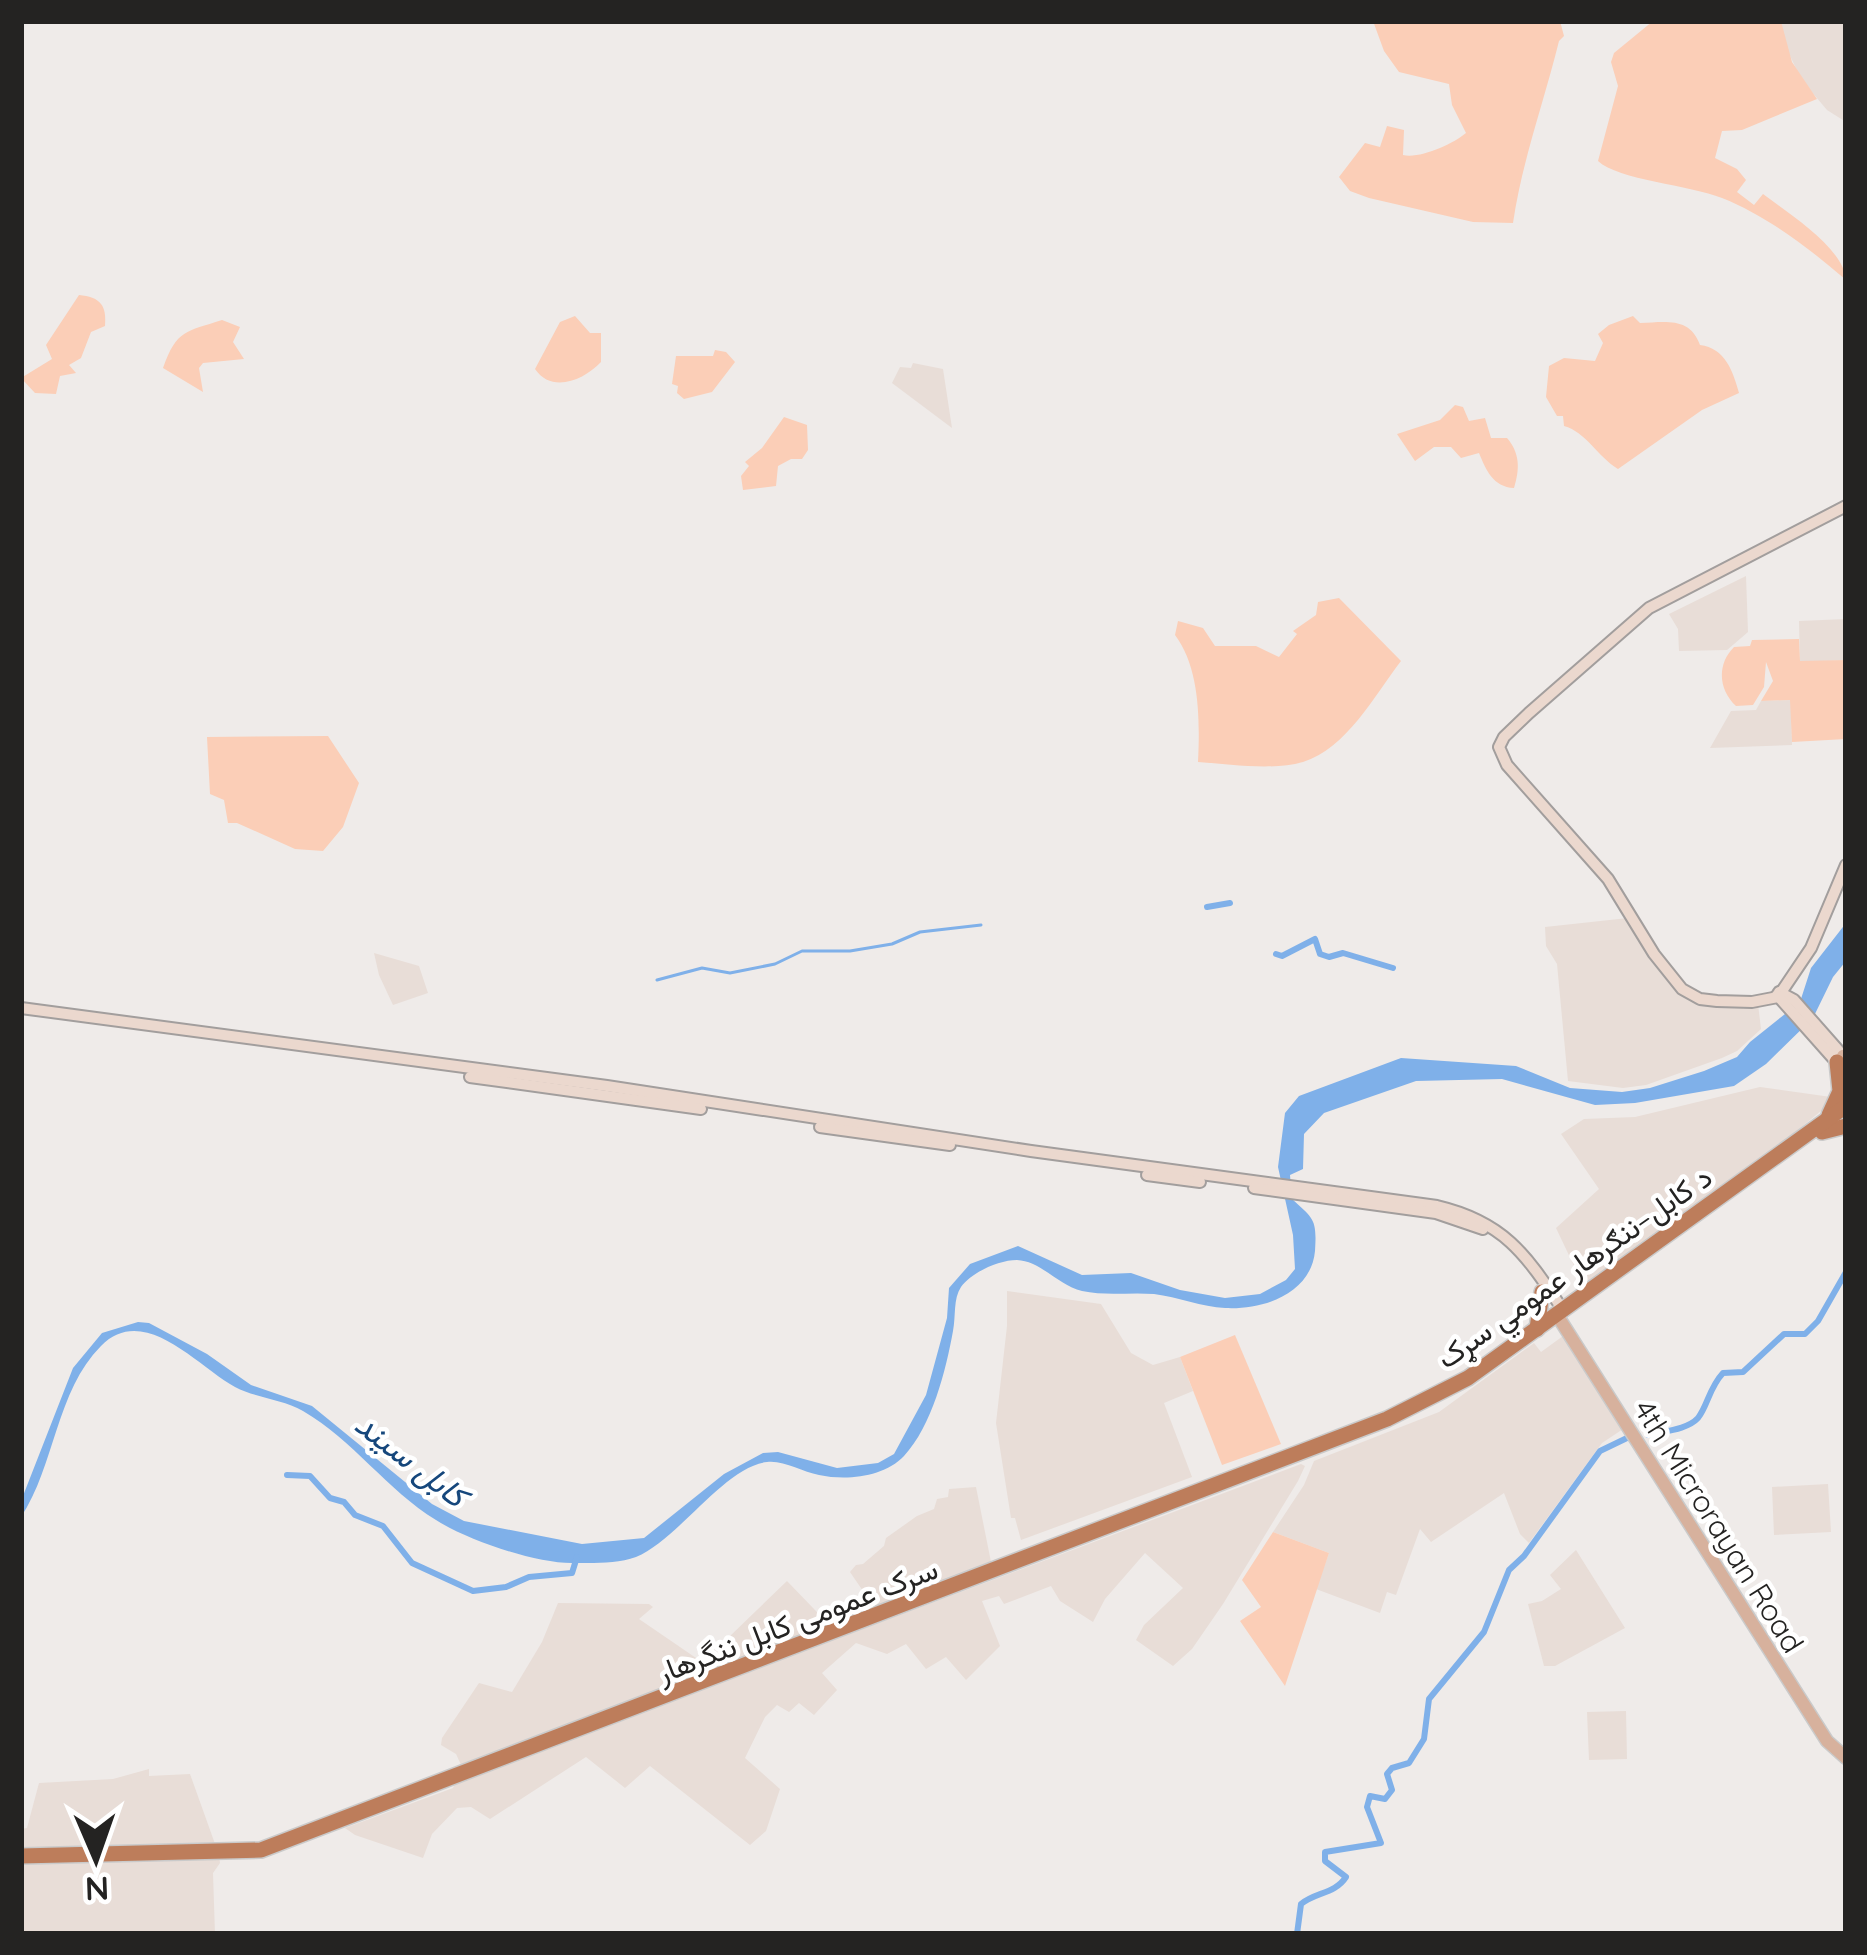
<svg xmlns="http://www.w3.org/2000/svg" width="1867" height="1955" viewBox="0 0 1867 1955" font-family="Quicksand,Vazirmatn,sans-serif">
<style>
.built{fill:#e8ddd7}
.green{fill:#fbceb7}
.water{fill:#7fb0e9}
.lines{fill:none;stroke-linecap:round;stroke-linejoin:round}
.stream{stroke:#7fb0e9;stroke-width:3}
.canal{stroke:#7fb0e9;stroke-width:6}
.secondary-casing{stroke:#a29e9d;stroke-width:14}
.primary-casing{stroke:#cacaca;stroke-width:15}
.highway-casing{stroke:#cacaca;stroke-width:18}
.secondary{stroke:#ebd8ce;stroke-width:10}
.primary{stroke:#d7b19d;stroke-width:12}
.highway{stroke:#bd7d5b;stroke-width:15}
.labels{text-anchor:middle;dominant-baseline:central;stroke-width:9;stroke-linejoin:round;paint-order:stroke}
.street-label{font-size:30px;fill:#242322;stroke:#fff}
.water-label{font-size:33px;font-style:italic;fill:#16477c;stroke:#fff}
</style>
<rect width="100%" height="100%" fill="#efebe9"/>
<!-- built -->
<g class="built">
<polygon points="1781,21 1846,21 1846,122 1827,110 1801,79 1785,45"/>
<polygon points="913,363 943,369 952,428 892,383 900,367 911,368"/>
<polygon points="1746,576 1748,632 1727,650 1679,651 1678,629 1669,614"/>
<polygon points="1846,619 1846,660 1800,662 1799,621"/>
<polygon points="1791,700 1792,745 1710,748 1731,711 1756,710 1761,701"/>
<polygon points="1628,918 1681,992 1758,1004 1761,1029 1737,1051 1722,1058 1646,1085 1623,1088 1568,1081 1557,964 1546,946 1545,927"/>
<polygon points="374,953 419,966 428,993 393,1005 379,975"/>
<polygon points="1760,1087 1831,1097 1827,1106 1787,1139 1589,1282 1576,1270 1556,1228 1599,1189 1561,1134 1584,1119 1635,1117"/>
<polygon points="1007,1291 1101,1304 1131,1353 1153,1365 1180,1357 1193,1391 1164,1403 1192,1477 1021,1540 1015,1518 1011,1518 996,1423 1007,1326"/>
<polygon points="1563,1336 1623,1429 1602,1443 1529,1543 1520,1534 1504,1493 1431,1542 1420,1529 1396,1595 1387,1592 1380,1613 1316,1589 1329,1553 1273,1532 1304,1485 1314,1461 1439,1412 1534,1343 1541,1352"/>
<polygon points="1301,1464 1305,1466 1298,1481 1223,1604 1192,1649 1173,1666 1136,1640 1144,1625 1183,1588 1145,1553 1105,1599 1093,1622 1060,1601 1051,1586 1004,1604 999,1596 982,1601 1000,1646 966,1680 946,1657 926,1669 906,1644 887,1654 856,1643 822,1673 837,1690 814,1715 799,1703 789,1712 777,1705 765,1717 745,1758 780,1789 766,1831 750,1845 650,1766 625,1788 586,1757 490,1819 471,1807 457,1808 432,1834 423,1858 355,1835 345,1828 453,1788 462,1767 456,1754 441,1745 442,1738 479,1683 512,1692 542,1642 558,1603 649,1604 653,1607 639,1619 699,1660 731,1648 730,1636 787,1581 841,1637"/>
<polygon points="1828,1484 1831,1532 1774,1535 1772,1487"/>
<polygon points="976,1487 991,1562 874,1607 850,1572 856,1565 863,1564 884,1546 886,1538 917,1516 934,1509 937,1499 948,1497 949,1489"/>
<polygon points="1576,1550 1625,1628 1555,1666 1544,1666 1528,1604 1542,1601 1561,1589 1550,1575"/>
<polygon points="1626,1711 1627,1759 1589,1760 1587,1712"/>
<polygon points="149,1769 149,1776 190,1774 219,1855 220,1863 213,1873 215,1934 21,1934 21,1829 27,1828 39,1783 113,1779"/>
</g>
<!-- green -->
<g class="green">
<path d="M1373 21H1560L1564 36 1559 41C1544 102 1522 161 1513 223L1473 222 1369 198 1350 191 1339 177 1365 143 1380 147 1387 126 1404 130 1403 155C1420 159 1453 144 1466 133L1452 105 1449 84 1399 72 1384 51Z"/>
<path d="M1653 21H1781L1792 62 1817 99 1742 130 1722 131 1715 158 1737 169 1746 180 1737 192 1754 205 1763 194C1788 213 1844 248 1846 280 1809 248 1767 216 1722 198 1690 185 1618 180 1598 161L1618 86 1611 62 1614 53Z"/>
<path d="M79 295C100 297 107 305 105 326L91 332 81 358 69 365 76 373 60 376 56 394 35 393 21 378 52 359 46 345Z"/>
<path d="M575 316 590 333H601V362C584 380 552 394 535 369L560 322Z"/>
<path d="M1633 316 1640 323C1667 322 1690 317 1700 345 1725 348 1733 371 1739 393L1702 410 1618 469C1598 457 1586 432 1564 426L1563 416H1557L1546 397 1549 366 1564 358 1595 361 1603 343 1598 334 1609 325Z"/>
<path d="M222 320 240 327 233 342 244 359 203 363 199 368 203 392 163 368C177 329 186 332 222 320Z"/>
<polygon points="715,350 726,352 735,362 712,392 684,399 677,393 678,386 672,384 676,356 713,356"/>
<path d="M1455 405 1463 407 1469 421 1485 418 1491 438H1507C1520 453 1520 469 1514 488 1493 487 1486 470 1479 453L1461 458 1451 447H1434L1415 461 1397 434 1440 420Z"/>
<polygon points="784,417 807,425 808,450 802,459 791,459 778,466 776,486 743,490 741,476 749,466 745,462 762,448"/>
<path d="M1339 598 1401 661C1375 695 1346 749 1303 762 1271 771 1231 764 1198 762 1200 721 1200 668 1175 635L1178 621 1203 628 1215 646H1256L1279 657 1297 634 1293 631 1316 615 1318 602Z"/>
<path d="M1799 639 1800 661 1846 660V739L1792 742 1790 700 1761 701 1773 681 1766 662 1764 687 1753 705 1736 706C1718 689 1717 664 1734 647L1750 646 1752 640Z"/>
<polygon points="328,736 359,783 343,827 323,851 295,849 237,823 228,823 224,800 210,794 207,737"/>
<polygon points="1235,1335 1281,1444 1222,1465 1180,1357"/>
<polygon points="1273,1532 1329,1553 1285,1686 1240,1621 1261,1607 1242,1580"/>
</g>
<!-- water -->
<path class="water" d="M1846 923V961L1833 977 1813 1018 1766 1064 1734 1086 1635 1103 1595 1105 1502 1079 1416 1081 1324 1113 1304 1134 1303 1169 1290 1175 1292 1199C1314 1219 1317 1219 1315 1251 1311 1294 1263 1310 1225 1308 1202 1307 1178 1297 1154 1294 1131 1292 1105 1296 1082 1291 1059 1286 1041 1261 1017 1260 999 1260 972 1272 961 1287 953 1299 956 1316 953 1331 946 1370 932 1426 904 1456 884 1477 847 1481 819 1475 802 1472 784 1460 767 1462 724 1467 679 1539 636 1557 617 1564 594 1563 574 1563 537 1564 467 1540 436 1520 387 1490 353 1440 303 1411 282 1399 256 1398 235 1387 198 1367 144 1302 101 1346 56 1391 55 1466 21 1517V1501L73 1368 102 1333 138 1322 149 1323 207 1354 251 1385 312 1406 432 1504 464 1521 582 1544 644 1538 724 1474 763 1453 778 1452 837 1468 878 1463 894 1454 926 1395 947 1318 949 1288 970 1264 1018 1246 1082 1275 1131 1273 1180 1290 1225 1298 1260 1294 1286 1280 1295 1269 1293 1235 1278 1167 1285 1113 1299 1096 1401 1058 1516 1066 1570 1088 1622 1092 1650 1088 1704 1071 1737 1057 1750 1042 1800 1002 1811 968Z"/>
<g class="lines">
<!-- stream -->
<polyline class="stream" points="657,980 702,968 730,973 775,964 802,951 850,951 892,944 920,932 981,925"/>
<!-- canal -->
<g class="canal">
<polyline points="1207,907 1230,903"/>
<polyline points="1276,954 1282,956 1315,939 1320,954 1329,957 1343,953 1393,968"/>
<path d="M1648 1435C1663 1431 1687 1430 1698 1418 1708 1405 1709 1388 1723 1373L1743 1372 1784 1334H1805L1818 1321 1846 1272"/>
<polyline points="287,1475 310,1476 330,1498 344,1502 355,1515 383,1526 412,1563 473,1591 506,1587 529,1577 572,1573 577,1557"/>
<path d="M1297 1934 1301 1904C1315 1892 1335 1894 1346 1877L1325 1861V1852L1381 1843 1367 1807 1370 1796 1385 1799 1392 1790 1387 1774 1392 1768 1409 1763 1424 1739 1429 1699 1484 1632 1509 1570 1524 1556 1600 1451 1627 1438"/>
</g>
<defs>
<g id="secondary">
<polyline points="1846,506 1649,608 1529,713 1504,737 1499,747 1507,765 1608,879 1654,954 1682,989 1700,999 1717,1001 1752,1002 1778,997 1811,948 1846,865"/>
<polyline points="1779,992 1794,1000 1846,1059"/>
<polyline points="1777,995 1840,1066"/>
<path d="M21 1008 607 1086 1031 1151 1437 1206C1505 1222 1526 1255 1563 1310"/>
<polyline points="470,1077 701,1109"/>
<polyline points="820,1127 950,1145"/>
<polyline points="1147,1175 1200,1182"/>
<polyline points="1254,1188 1436,1213 1483,1229"/>
</g>
<g id="primary">
<polyline points="1843,1056 1846,1058"/>
<polyline points="1557,1315 1827,1741 1846,1758"/>
</g>
<g id="highway">
<polyline points="1829,1115 1840,1091 1837,1062"/>
<polyline points="1822,1132 1846,1126"/>
<polyline points="1537,1329 1542,1292"/>
<polyline points="21,1856 261,1850 1387,1419 1468,1378 1846,1106"/>
</g>
</defs>
<!-- secondary casing -->
<use href="#secondary" class="secondary-casing"/>
<!-- primary casing -->
<use href="#primary" class="primary-casing"/>
<!-- highway casing -->
<use href="#highway" class="highway-casing"/>
<!-- secondary -->
<use href="#secondary" class="secondary"/>
<!-- primary -->
<use href="#primary" class="primary"/>
<!-- highway -->
<use href="#highway" class="highway"/>
</g>
<g class="labels">
<!-- street labels -->
<g class="street-label">
<text transform="translate(1574 1267) rotate(-35)">د کابل–ننګرهار عمومي سړک</text>
<text transform="translate(1719 1526) rotate(58)">4th Microrayan Road</text>
<text transform="translate(797 1620) rotate(-21)">سرک عمومی کابل ننگرهار</text>
</g>
<!-- water labels -->
<g class="water-label">
<text transform="translate(412 1459) rotate(38)">کابل سيند</text>
</g>
</g>
<!-- border -->
<rect width="1867" height="1955" fill="none" stroke="#242322" stroke-width="48"/>
<!-- north arrow -->
<g transform="translate(96 1859) rotate(178)" stroke="#ffffff" stroke-width="9" paint-order="stroke">
<path d="M0-9L21 45L0 30L-21 45Z" fill="#242322"/>
<text y="-18" font-size="33" font-weight="bold" text-anchor="middle" fill="#242322">N</text>
</g>
</svg>
